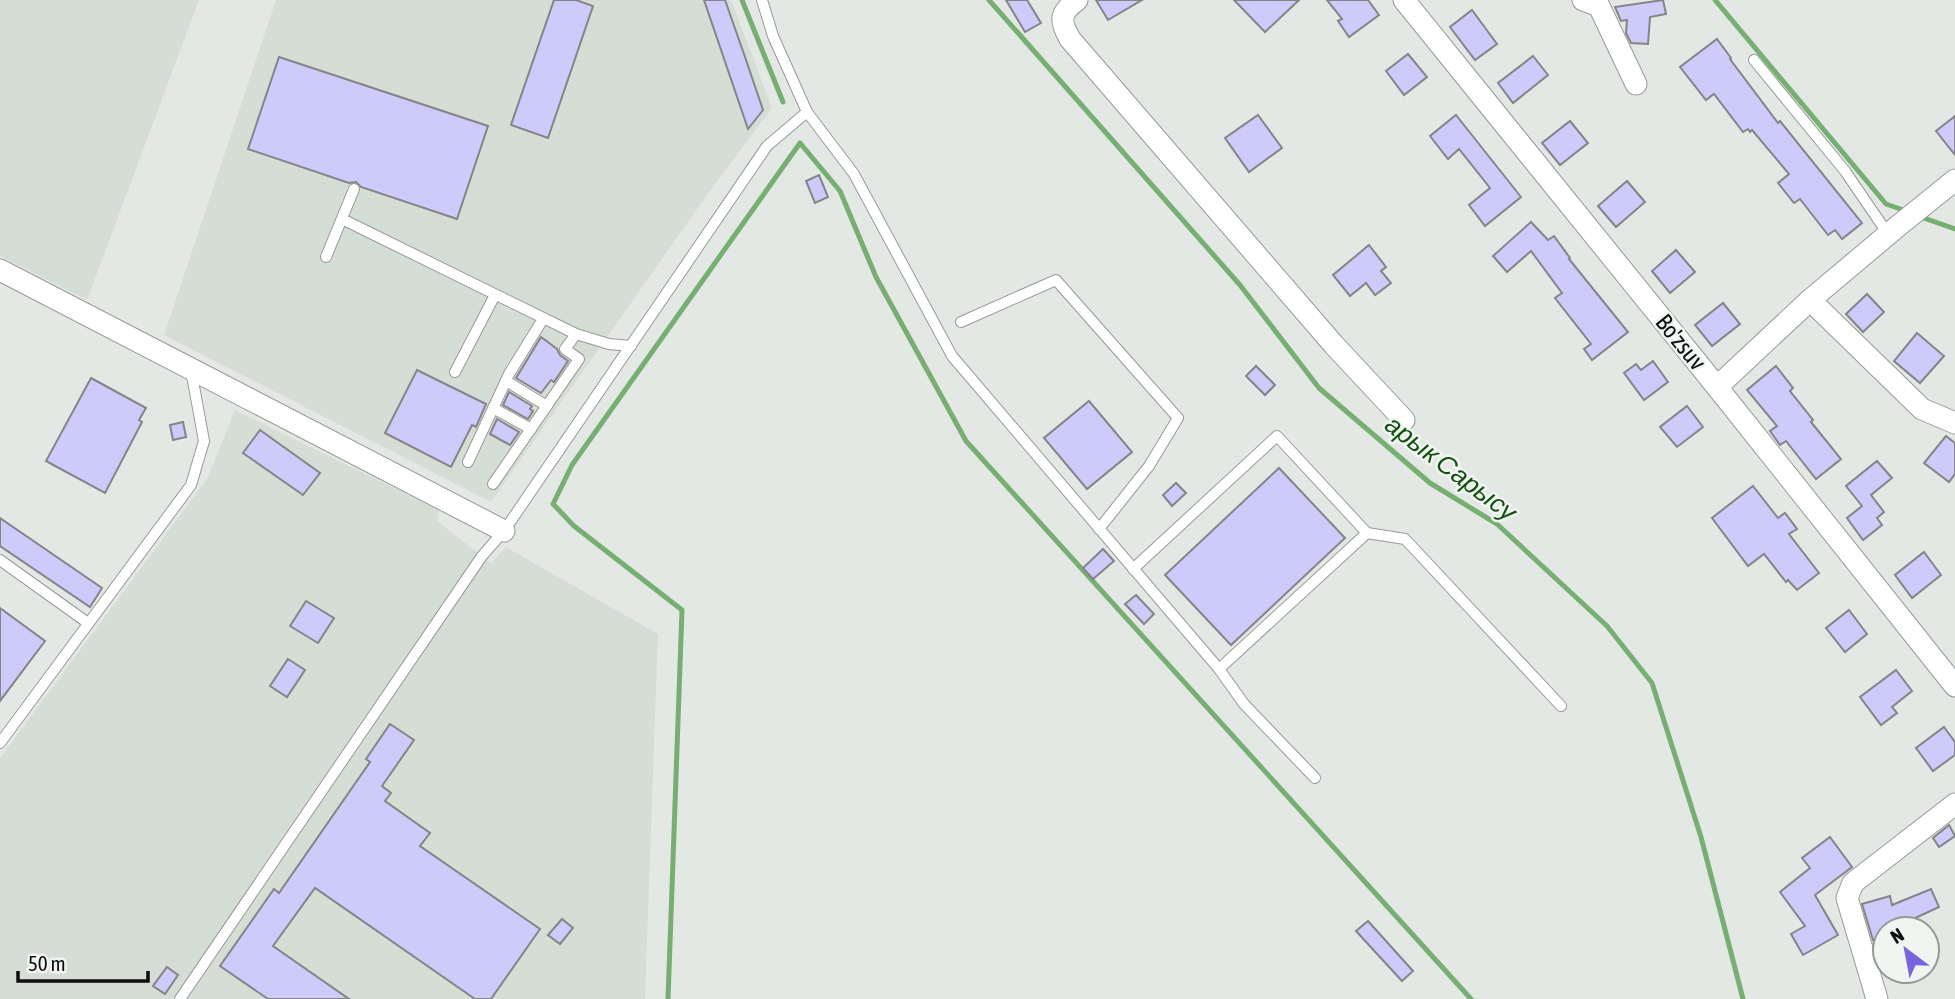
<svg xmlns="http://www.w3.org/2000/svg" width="1955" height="999" viewBox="0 0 1955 999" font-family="'Asap Condensed',sans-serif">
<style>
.built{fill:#d5ded4}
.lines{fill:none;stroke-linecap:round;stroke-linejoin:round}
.stream{stroke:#76af71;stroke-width:5}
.building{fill:#cdcbfa;stroke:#848489;stroke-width:2}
.service-casing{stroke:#979b97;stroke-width:12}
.minor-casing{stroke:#979b97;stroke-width:23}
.service{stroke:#fff;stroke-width:10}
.minor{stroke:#fff;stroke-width:21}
.labels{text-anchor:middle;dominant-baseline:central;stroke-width:5;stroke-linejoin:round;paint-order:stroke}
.street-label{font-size:24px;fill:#0d0e0d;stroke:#f1f5f1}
.water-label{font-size:26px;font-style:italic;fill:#144f11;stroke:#f1f5f1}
</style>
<rect width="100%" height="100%" fill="#e4e8e4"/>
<!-- built -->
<g class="built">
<polygon points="0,0 199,0 87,300 0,256"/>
<polygon points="276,0 731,0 772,108 707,195 491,502 164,335"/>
<polygon points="235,410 439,510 437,521 491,563 506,547 658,634 645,999 0,999 0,758 207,479"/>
</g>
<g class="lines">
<!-- stream -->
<g class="stream">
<polyline points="742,0 783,102"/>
<polyline points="989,0 1240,285 1319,388 1430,483 1497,524 1607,626 1652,683 1701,837 1743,999"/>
<polyline points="1715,0 1886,204 1906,211"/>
<polyline points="1918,216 1955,229"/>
<polyline points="668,999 682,610 574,526 553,504 572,465 800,143 840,191 876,277 966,441 1471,999"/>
</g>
</g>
<!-- building -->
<g class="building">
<polygon points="554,0 576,0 593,6 548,138 511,125"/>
<polygon points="704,0 725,0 744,54 763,110 748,129"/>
<polygon points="1006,0 1027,0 1041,23 1025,32"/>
<polygon points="1096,0 1142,0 1108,20"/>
<polygon points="1234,0 1299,0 1265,32"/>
<polygon points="1327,0 1368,0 1379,15 1349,37 1338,21 1342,19"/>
<polygon points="1663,0 1666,14 1650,17 1648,44 1631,43 1626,33 1627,20 1621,21 1615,7"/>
<polygon points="1472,10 1497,44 1475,60 1450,27"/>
<polygon points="1717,39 1731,58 1730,59 1778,123 1780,121 1862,223 1842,239 1835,230 1828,235 1800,199 1794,203 1778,183 1789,174 1752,130 1750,132 1748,129 1743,132 1714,94 1706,100 1680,67"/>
<polygon points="1408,54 1427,77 1404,95 1386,71"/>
<polygon points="1533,56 1548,75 1513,103 1498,83"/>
<polygon points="279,57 488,126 457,219 361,187 356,182 349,183 248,149"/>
<polygon points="1258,115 1282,148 1249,172 1225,138"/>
<polygon points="1456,115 1521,197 1485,226 1469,205 1490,188 1459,149 1448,159 1430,136"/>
<polygon points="1955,116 1955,155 1936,131"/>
<polygon points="1570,121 1588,143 1560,165 1542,143"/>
<polygon points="819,175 828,197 815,203 806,181"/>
<polygon points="1627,181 1645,202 1616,227 1598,206"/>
<polygon points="1531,222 1548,240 1554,236 1570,258 1569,259 1628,332 1592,360 1584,349 1591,344 1555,298 1562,293 1531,251 1507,272 1493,256"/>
<polygon points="1369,245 1386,267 1381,271 1391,283 1375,295 1366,283 1350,296 1333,275"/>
<polygon points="1676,250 1695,272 1670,293 1652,271"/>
<polygon points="1867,294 1884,312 1863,332 1846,314"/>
<polygon points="1723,303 1740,324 1712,346 1695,325"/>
<polygon points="1917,333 1944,356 1920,383 1894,361"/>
<polygon points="541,337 557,349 560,355 568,361 554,382 551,380 541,393 516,378"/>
<polygon points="1653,361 1668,382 1644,400 1624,373 1636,364 1641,370"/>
<polygon points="1256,366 1275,385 1265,395 1246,376"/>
<polygon points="1776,366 1793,388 1790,391 1813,420 1811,422 1841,459 1816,479 1786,441 1780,445 1770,431 1777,426 1747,390"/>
<polygon points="417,370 486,404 476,427 472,425 451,467 385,433"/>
<polygon points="91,378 146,408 139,420 142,422 105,493 46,461"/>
<polygon points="509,392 532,406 530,409 533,411 528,419 503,405"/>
<polygon points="1089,401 1132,452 1087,489 1044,438"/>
<polygon points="1687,406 1703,427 1677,447 1660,427"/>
<polygon points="497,419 519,432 510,445 490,434"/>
<polygon points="183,422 186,437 173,440 170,425"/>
<polygon points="260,430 320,473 303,495 243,453"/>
<polygon points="1946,436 1955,443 1955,474 1949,482 1924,463"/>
<polygon points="1877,461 1892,478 1871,495 1884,512 1877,518 1882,525 1863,540 1847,518 1862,506 1846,486"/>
<polygon points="1279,468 1345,538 1231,645 1165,575"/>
<polygon points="1176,483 1186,493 1172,506 1163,495"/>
<polygon points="1753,486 1778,518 1785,513 1797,529 1789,534 1819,573 1797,590 1788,580 1786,582 1764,554 1748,566 1712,518"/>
<polygon points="0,518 102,588 90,607 0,546"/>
<polygon points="1103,549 1114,561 1093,579 1083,568"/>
<polygon points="1924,552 1941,575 1912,598 1895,575"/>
<polygon points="1136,595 1154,614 1144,624 1125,604"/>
<polygon points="306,601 334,618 318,643 290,626"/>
<polygon points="0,608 45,641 0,701"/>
<polygon points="1849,610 1867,634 1845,652 1826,628"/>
<polygon points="288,659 305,670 287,697 270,686"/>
<polygon points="1896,670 1912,691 1892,707 1897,713 1881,725 1860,697"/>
<polygon points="390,724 414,740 382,786 391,793 385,801 430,833 420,846 540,929 491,999 475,999 315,888 273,946 349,999 268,999 220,966 274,889 279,893 370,762 366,759"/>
<polygon points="1944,727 1955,742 1955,755 1933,771 1916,748"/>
<polygon points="1949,825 1955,836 1939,847 1933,838"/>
<polygon points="1830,837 1852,867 1815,895 1838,935 1803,955 1791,934 1805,926 1780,892 1810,868 1802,858"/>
<polygon points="1931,889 1939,907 1913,919 1916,929 1885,929 1885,936 1873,940 1862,904 1890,896 1892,905"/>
<polygon points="562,919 573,928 560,944 548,935"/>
<polygon points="1368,921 1413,971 1402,981 1356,931"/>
<polygon points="167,967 178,975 165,994 153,986"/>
</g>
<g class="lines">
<defs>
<g id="service">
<polyline points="1754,60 1845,171 1888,234"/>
<polyline points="807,112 854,174 952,356 1219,669 1244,704 1315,778"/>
<polyline points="342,219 576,334 609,344 631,346"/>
<polyline points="326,257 354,189"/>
<polyline points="961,322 1056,280 1178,418 1149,466 1099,529"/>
<polyline points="455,372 495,295"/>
<polyline points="506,381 547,406"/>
<polyline points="493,408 531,429"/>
<polyline points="468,462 509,374 543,319"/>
<polyline points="493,484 579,359 565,349 576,334"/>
<polyline points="1367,533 1405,539 1561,706"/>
<polyline points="0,560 88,623"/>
<polyline points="1133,569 1277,436 1367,533 1219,669"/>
<polyline points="0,743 191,485 204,441 191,370"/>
<polyline points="180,999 482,556 504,531 767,146 807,112 773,36 762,0"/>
</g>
<g id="minor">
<path d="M1077 0C1060 13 1059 20 1070 39L1334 345 1404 420"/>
<polyline points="1404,0 1717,387 1955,686"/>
<polyline points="1583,0 1599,6 1636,84"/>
<polyline points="0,270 504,531"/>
<polyline points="1810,300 1922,409 1955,423"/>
<polyline points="1717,387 1810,300 1898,226 1955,180"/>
<polyline points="1877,999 1847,898 1853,883 1955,804"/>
</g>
</defs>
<!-- service casing -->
<use href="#service" class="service-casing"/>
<!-- minor casing -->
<use href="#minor" class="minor-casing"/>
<!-- service -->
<use href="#service" class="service"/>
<!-- minor -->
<use href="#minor" class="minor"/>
</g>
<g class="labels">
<!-- street labels -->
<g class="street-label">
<text transform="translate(1681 342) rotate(51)">Bo'zsuv</text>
</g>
<!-- water labels -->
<g class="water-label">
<text transform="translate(1451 468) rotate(37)">арык Сарысу</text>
</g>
</g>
<!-- north arrow -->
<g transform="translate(1906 950) rotate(328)"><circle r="33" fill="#f1f5f1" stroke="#969996" stroke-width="2"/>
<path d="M0-5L12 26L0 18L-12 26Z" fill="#7964df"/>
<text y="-10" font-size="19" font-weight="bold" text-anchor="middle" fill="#0d0e0d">N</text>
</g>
<!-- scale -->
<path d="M18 971v10h130v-10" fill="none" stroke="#0d0e0d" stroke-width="3.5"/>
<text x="28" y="971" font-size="21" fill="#0d0e0d" stroke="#f1f5f1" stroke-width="5" paint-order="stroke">50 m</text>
</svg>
